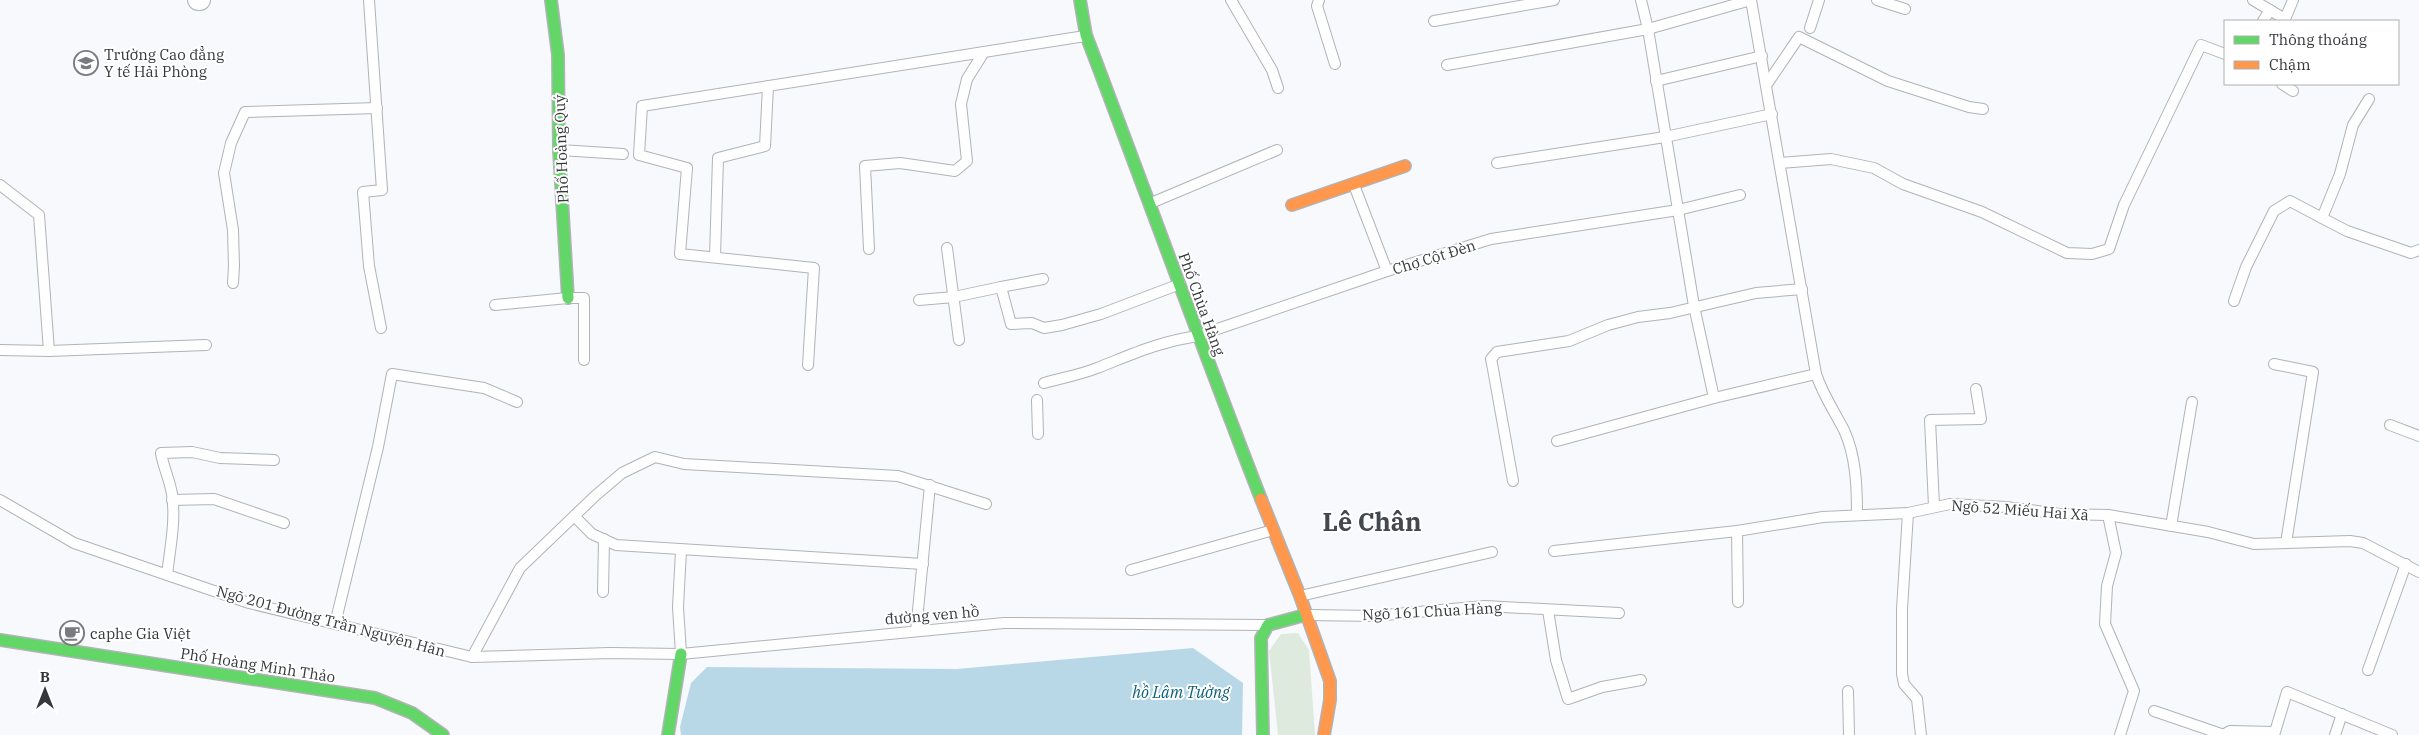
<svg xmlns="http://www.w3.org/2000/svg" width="2419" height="735" viewBox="0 0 2419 735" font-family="'IBM Plex Serif',serif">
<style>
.green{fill:#dfeadf}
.water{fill:#b8d8e7}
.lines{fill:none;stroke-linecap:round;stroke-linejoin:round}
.lane-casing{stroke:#b1b3b6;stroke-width:12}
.street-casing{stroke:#b1b3b6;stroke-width:22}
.fast-casing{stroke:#b1b3b6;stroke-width:14}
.slow-casing{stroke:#b1b3b6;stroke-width:14}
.lane{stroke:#fefeff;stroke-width:10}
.street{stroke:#fefeff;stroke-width:20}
.fast{stroke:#63d668;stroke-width:11}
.slow{stroke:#ff974d;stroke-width:11}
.labels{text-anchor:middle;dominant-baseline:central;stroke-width:4;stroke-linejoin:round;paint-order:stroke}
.poi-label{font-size:15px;fill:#35373b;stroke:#fff;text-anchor:start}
.street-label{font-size:15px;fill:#35373b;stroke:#fff}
.water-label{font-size:16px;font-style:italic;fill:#095f7b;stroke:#fff}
.town-label{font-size:25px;font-weight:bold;fill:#43484f;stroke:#fff}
</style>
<rect width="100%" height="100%" fill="#f7f9fc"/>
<!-- green -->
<polygon class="green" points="1298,633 1309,650 1315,735 1278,735 1269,651 1281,634"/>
<!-- water -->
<polygon class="water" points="1193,648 1243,683 1242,735 681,735 680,727 691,683 707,667 957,669"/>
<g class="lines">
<defs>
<g id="lane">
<polyline points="369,0 382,190 363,192 369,266 381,328"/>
<polyline points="1231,0 1272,70 1278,88"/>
<polyline points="1319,0 1317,6 1335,64"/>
<polyline points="1641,0 1648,29 1694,306 1714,398"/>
<polyline points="1877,0 1905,9"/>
<polyline points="2253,0 2285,19 2293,0"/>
<polyline points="1434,21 1554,0"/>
<polyline points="2263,21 2270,10"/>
<polyline points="1810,28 1819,0"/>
<polyline points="1447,65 1648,29 1751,0"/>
<polyline points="1656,81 1762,56"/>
<polyline points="1767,84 1799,37 1888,81 1969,107 1983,109"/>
<polyline points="2282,84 2293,91"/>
<polyline points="560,150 623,154"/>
<polyline points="1497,163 1665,137 1772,114"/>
<polyline points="1780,163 1831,159 1874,168 1903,184 1982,212 2067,253 2092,254 2109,249 2124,205 2201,45 2225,54"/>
<polyline points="0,185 39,215 49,351"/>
<polyline points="1354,185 1387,271"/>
<polyline points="1151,203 1277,150"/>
<polyline points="2322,218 2347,231 2411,253 2419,250"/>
<polyline points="947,248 959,340"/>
<polyline points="869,249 865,166 900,163 955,171 967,161 961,104 967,79 984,52"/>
<polyline points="715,257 718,158 765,146 768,86"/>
<polyline points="233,283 234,266 233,230 224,173 231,143 245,112 377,108"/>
<polyline points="1001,287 1043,279"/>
<polyline points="919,300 954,297 1001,287 1011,324 1032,323 1044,328 1062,325 1101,314 1180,284"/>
<polyline points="2234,301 2246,267 2274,211 2290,201 2322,218 2340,174 2353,125 2369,99"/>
<polyline points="495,305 568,298 584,298 584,360"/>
<polyline points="0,350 49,351 206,345"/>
<polyline points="2274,364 2313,372 2286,543"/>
<polyline points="808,365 814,268 680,254 687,168 639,155 642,106 1085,36"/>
<path d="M1816 374C1823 395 1834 411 1844 430 1856 456 1857 487 1857 514"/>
<path d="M1044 383C1061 378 1080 375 1097 368 1133 354 1158 342 1197 336L1387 271 1491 239 1678 210 1740 195"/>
<polyline points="1037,400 1038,434"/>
<polyline points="2390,425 2419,436"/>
<polyline points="1557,441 1714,398 1816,374 1751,0"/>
<polyline points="1513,481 1493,369 1491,359 1497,352 1569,341 1608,325 1638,317 1670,313 1756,293 1802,289"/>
<polyline points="0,500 74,543 249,603 472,657 610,653 681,654 1004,623 1264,625"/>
<polyline points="172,500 214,499 284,523"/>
<polyline points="1934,506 1930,420 1981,419 1976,389"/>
<polyline points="1908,513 1902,609 1902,674 1904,684 1917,699 1921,735"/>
<polyline points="2108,515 2116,553 2107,586 2105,624 2134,691 2120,735"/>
<polyline points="574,516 592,534 616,545 923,564"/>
<polyline points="2171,526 2192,402"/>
<polyline points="1737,531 1738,602"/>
<polyline points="1554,551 1737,531 1823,517 1908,513 1950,504 2006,507 2060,514 2108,515 2208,532 2254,544 2350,541 2363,543 2419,572"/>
<polyline points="1131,570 1273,530"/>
<path d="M167 575C170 548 176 521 172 494 170 481 163 466 161 453L192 452 220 458 274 460"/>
<polyline points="603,592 604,539"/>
<polyline points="1300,596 1492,552"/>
<polyline points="1548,610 1556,660 1568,699 1602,687 1641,680"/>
<polyline points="1309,615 1374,616 1485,606 1619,613"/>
<polyline points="335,624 378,447 392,374 484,388 517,402"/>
<polyline points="916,631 930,485"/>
<polyline points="681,653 678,607 681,551"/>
<polyline points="472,657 520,568 595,496 622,473 655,457 684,464 898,476 986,504"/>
<polyline points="2368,670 2406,564"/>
<polyline points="1848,691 1849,735"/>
<polyline points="2154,711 2224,735"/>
<polyline points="2223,735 2230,731 2275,732 2287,692 2392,735"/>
<polyline points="2335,735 2342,714"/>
</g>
<polyline id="street" points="198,0 200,0"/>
<g id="fast">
<polyline points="551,0 558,55 559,150 568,298"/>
<path d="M1080 0 1086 35C1145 190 1201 345 1261 499"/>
<polyline points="0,640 375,698 412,713 443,735"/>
<polyline points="668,735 681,654"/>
<polyline points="1263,735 1261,638 1268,625 1305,615"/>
</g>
<g id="slow">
<polyline points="1292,205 1405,166"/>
<polyline points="1261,499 1300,596 1330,681 1330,700 1324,735"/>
</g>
</defs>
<!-- lane casing -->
<use href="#lane" class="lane-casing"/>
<!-- street casing -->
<use href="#street" class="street-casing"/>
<!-- fast casing -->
<use href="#fast" class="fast-casing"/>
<!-- slow casing -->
<use href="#slow" class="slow-casing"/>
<!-- lane -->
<use href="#lane" class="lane"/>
<!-- street -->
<use href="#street" class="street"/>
<!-- fast -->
<use href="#fast" class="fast"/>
<!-- slow -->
<use href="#slow" class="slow"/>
</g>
<!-- icons -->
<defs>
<symbol id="university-ring" viewBox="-11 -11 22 22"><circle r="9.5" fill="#fff" stroke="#797b7f" stroke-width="1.5"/><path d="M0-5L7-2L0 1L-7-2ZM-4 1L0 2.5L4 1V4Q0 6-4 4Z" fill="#797b7f"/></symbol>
<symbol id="cafe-ring" viewBox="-11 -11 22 22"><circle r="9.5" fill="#fff" stroke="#797b7f" stroke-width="1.5"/><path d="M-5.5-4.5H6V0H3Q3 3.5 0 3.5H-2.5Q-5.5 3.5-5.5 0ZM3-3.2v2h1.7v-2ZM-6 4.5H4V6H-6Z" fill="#797b7f"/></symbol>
</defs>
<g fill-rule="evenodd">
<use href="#university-ring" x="72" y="49" width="28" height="28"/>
<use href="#cafe-ring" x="58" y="619" width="28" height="28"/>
</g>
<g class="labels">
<!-- poi labels -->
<g class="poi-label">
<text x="104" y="54">Trường Cao đẳng<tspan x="104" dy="17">Y tế Hải Phòng</tspan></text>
<text x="90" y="633">caphe Gia Việt</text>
</g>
<!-- street labels -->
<g class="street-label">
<text transform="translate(561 149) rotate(-92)">Phố Hoàng Quý</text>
<text transform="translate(1434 257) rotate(-17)">Chợ Cột Đèn</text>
<text transform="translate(1202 304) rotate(70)">Phố Chùa Hàng</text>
<text transform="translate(2020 510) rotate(4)">Ngõ 52 Miếu Hai Xã</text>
<text transform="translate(1432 611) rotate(-3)">Ngõ 161 Chùa Hàng</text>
<text transform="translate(932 615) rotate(-5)">đường ven hồ</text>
<text transform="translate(331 621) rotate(15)">Ngõ 201 Đường Trần Nguyên Hãn</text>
<text transform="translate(258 665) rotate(9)">Phố Hoàng Minh Thảo</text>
</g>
<!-- water labels -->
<g class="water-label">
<text x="1181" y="692">hồ Lâm Tường</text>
</g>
<!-- town labels -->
<g class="town-label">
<text x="1372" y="521">Lê Chân</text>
</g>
</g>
<!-- legend -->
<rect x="2224" y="20" width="175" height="65" fill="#ffffff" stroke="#aeafb1"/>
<rect x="2234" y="36" width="25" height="8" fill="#63d668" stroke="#aeafb1"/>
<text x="2269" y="45" font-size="15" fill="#35373b">Thông thoáng</text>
<rect x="2234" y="61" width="25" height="8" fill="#ff974d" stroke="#aeafb1"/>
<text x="2269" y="70" font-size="15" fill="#35373b">Chậm</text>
<!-- north arrow -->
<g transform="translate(45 690)" stroke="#ffffff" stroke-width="4" paint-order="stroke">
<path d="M0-4L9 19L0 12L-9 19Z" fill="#35373b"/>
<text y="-8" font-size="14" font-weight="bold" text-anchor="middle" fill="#35373b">B</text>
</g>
</svg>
